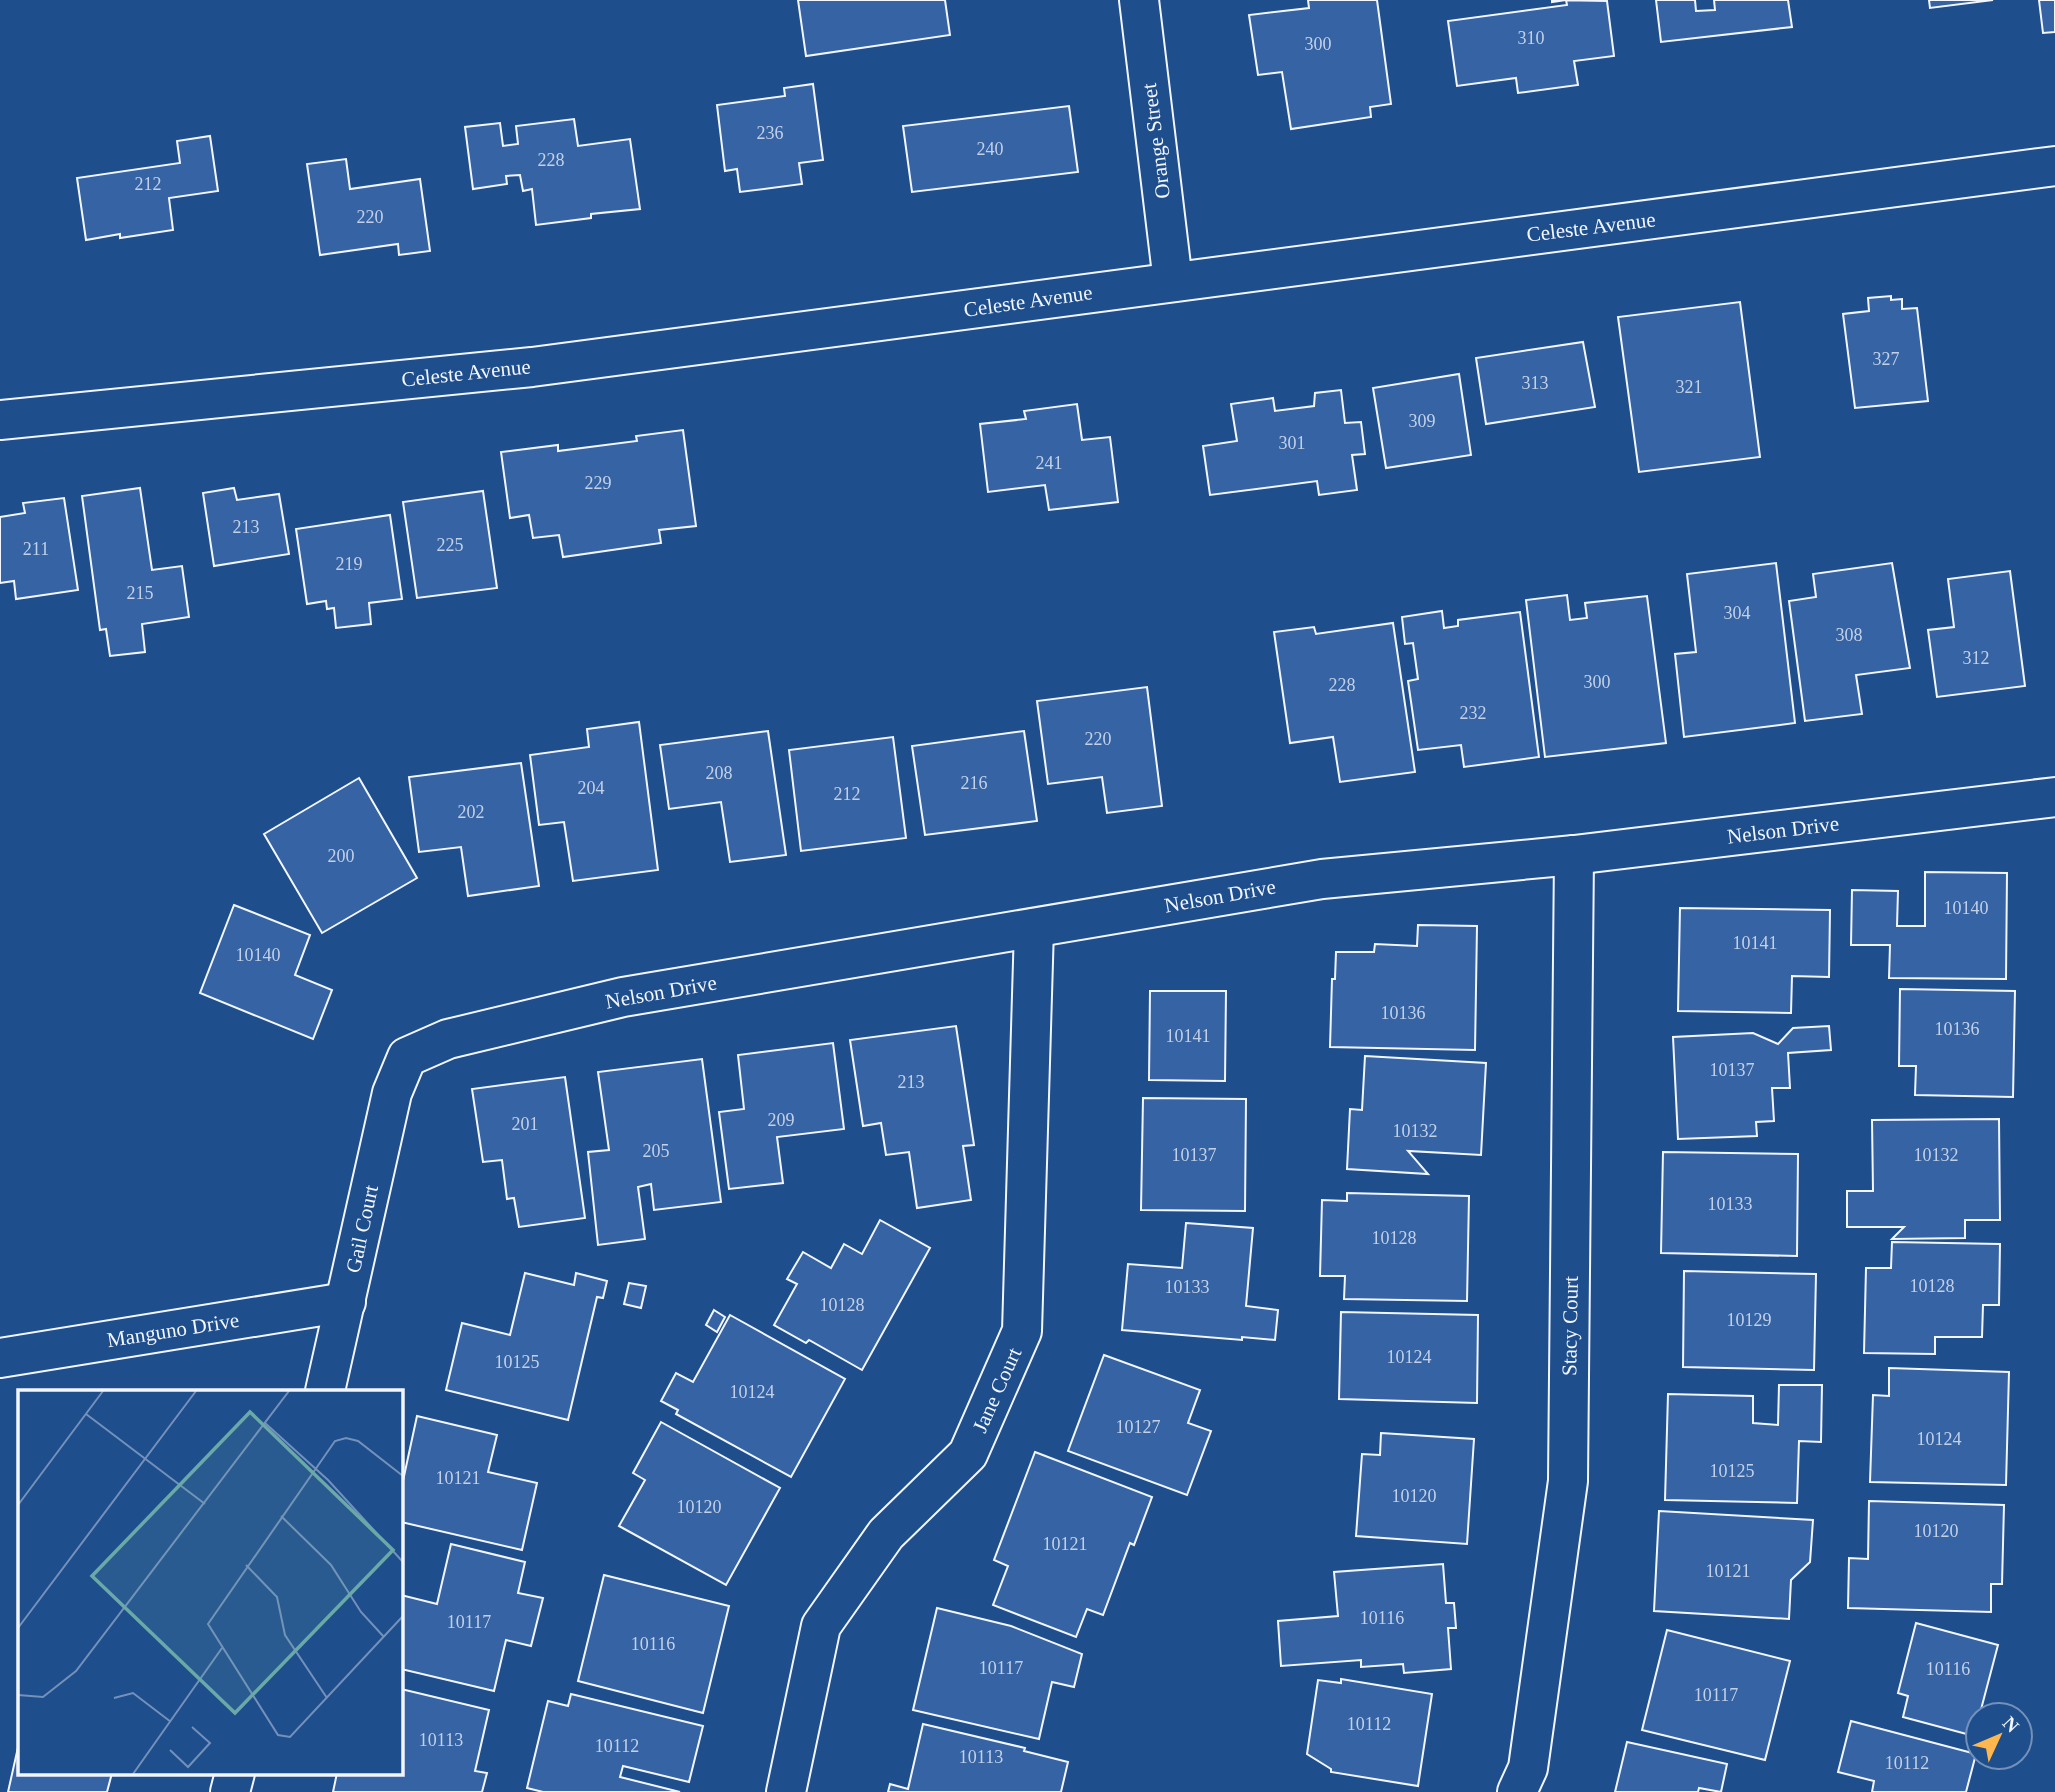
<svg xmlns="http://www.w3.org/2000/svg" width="2055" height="1792" viewBox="0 0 2055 1792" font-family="Georgia,serif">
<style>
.building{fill:#3563a3;stroke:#f2f6ff;stroke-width:2}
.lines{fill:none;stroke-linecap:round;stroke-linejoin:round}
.minor-casing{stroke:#f2f6ff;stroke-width:42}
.minor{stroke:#1f4e8c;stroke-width:38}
.labels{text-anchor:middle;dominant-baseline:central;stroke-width:5;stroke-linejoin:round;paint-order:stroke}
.number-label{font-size:18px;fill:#c3d1e8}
.street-label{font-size:21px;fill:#f2f6ff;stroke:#1f4e8c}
.inset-road{fill:none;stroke:#7391ba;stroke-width:2}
.view{fill:#6aa9a8;fill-opacity:0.15;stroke:#6aa9a8;stroke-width:3.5}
.inset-edge{fill:none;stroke:#f2f6ff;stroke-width:3.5}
</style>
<rect width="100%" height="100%" fill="#1f4e8c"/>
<!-- building -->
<g class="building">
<polygon points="798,0 945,0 950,35 806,56"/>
<polygon points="1308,0 1377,0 1391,104 1370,107 1371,117 1291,129 1282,72 1258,75 1249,15 1309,8"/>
<polygon points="1552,0 1607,1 1614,56 1574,61 1578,85 1518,93 1516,78 1457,86 1448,21 1567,5 1566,0 1552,2"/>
<polygon points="1656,0 1695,0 1696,11 1715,10 1714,0 1788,0 1792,27 1661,42"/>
<polygon points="1929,0 1993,0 1930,8"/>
<polygon points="2039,0 2055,0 2055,32 2043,33"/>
<polygon points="813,84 823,160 799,163 802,184 740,192 737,169 725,171 717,105 785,96 784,88"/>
<polygon points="1069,106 1078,172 912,192 903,126"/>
<polygon points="574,119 578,146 630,139 640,209 591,214 591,218 536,225 532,189 523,191 520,175 506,176 507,184 473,189 465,127 500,123 503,146 518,144 516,126"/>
<polygon points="210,136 218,191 169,198 173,230 120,238 120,234 86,240 77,178 180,163 177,141"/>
<polygon points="346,159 350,189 420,179 430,251 399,255 398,244 320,255 307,164"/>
<polygon points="1891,296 1891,300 1902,299 1902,309 1917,308 1928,401 1855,408 1843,314 1869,311 1868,298"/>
<polygon points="1740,302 1760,457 1639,472 1618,317"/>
<polygon points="1583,342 1595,407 1486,424 1476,358"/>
<polygon points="1459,374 1471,455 1386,468 1373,388"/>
<polygon points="1341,390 1345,423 1361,422 1365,454 1352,455 1357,490 1319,495 1317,481 1210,495 1203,446 1237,441 1231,404 1273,398 1275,411 1314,406 1315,393"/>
<polygon points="1077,404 1082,440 1110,437 1118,502 1049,510 1045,485 988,492 980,424 1026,419 1024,411"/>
<polygon points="683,430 696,526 659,530 661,543 563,557 559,535 533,538 529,515 510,518 501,452 558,445 558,451 637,441 636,436"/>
<polygon points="140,488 152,570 182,566 189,617 142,624 145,652 110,656 106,629 100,630 82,496"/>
<polygon points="234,488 237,500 279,494 289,554 214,566 203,493"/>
<polygon points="483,491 497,588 417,598 403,502"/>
<polygon points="64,498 78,590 16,599 14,581 0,583 0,517 25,513 23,503"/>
<polygon points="390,515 402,599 369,603 371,624 336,628 334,608 327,609 326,601 307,604 296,529"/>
<polygon points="1776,563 1795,723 1684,737 1675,654 1696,652 1687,574"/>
<polygon points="1892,563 1910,668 1856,675 1862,714 1805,721 1789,601 1816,597 1813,574"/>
<polygon points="2010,571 2025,686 1937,697 1928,630 1954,627 1948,579"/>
<polygon points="1567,595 1570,620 1587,618 1585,603 1647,596 1666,743 1545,757 1526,600"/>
<polygon points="1442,611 1444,628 1458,626 1458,620 1520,612 1539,757 1464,767 1461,745 1418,750 1408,681 1418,679 1413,643 1405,644 1402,617"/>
<polygon points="1393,623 1415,772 1340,782 1333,737 1290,743 1274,632 1314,627 1316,634"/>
<polygon points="1147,687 1162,806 1107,813 1102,777 1048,784 1037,701"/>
<polygon points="639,722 658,870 573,881 564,822 539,825 530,755 589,747 587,729"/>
<polygon points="768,731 786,855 730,862 721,802 669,809 660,745"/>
<polygon points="1024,731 1037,821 925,835 912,746"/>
<polygon points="893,737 906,838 801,851 789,750"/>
<polygon points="521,763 539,886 468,896 461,847 419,852 409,777"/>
<polygon points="359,778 417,878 322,933 264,834"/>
<polygon points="1925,872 2007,873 2006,979 1889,978 1890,945 1851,945 1852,890 1898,891 1897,926 1925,926"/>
<polygon points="234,905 310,935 295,975 332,990 313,1039 200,993"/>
<polygon points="1680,908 1830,910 1829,977 1792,976 1791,1013 1678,1011"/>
<polygon points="1418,925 1477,926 1475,1050 1330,1047 1332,979 1335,979 1336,952 1374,952 1375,944 1417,946"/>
<polygon points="1900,989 2015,991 2013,1097 1915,1095 1916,1066 1899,1066"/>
<polygon points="1150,991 1226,991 1225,1081 1149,1080"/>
<polygon points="956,1026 974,1145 963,1146 971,1200 917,1208 909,1152 886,1155 881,1123 863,1126 850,1040"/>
<polygon points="1829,1026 1831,1050 1788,1053 1790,1088 1772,1088 1774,1121 1756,1122 1757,1136 1678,1139 1673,1037 1753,1033 1778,1044 1793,1028"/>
<polygon points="833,1043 844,1129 777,1137 783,1183 729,1189 719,1112 744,1109 738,1055"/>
<polygon points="1365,1056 1486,1063 1481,1155 1408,1151 1428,1174 1347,1169 1350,1109 1362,1110"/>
<polygon points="702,1059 721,1202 654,1210 651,1184 638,1187 645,1239 598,1245 588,1152 609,1150 598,1072"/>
<polygon points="565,1077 585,1218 519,1227 514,1198 507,1199 502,1160 483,1162 472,1089"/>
<polygon points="1143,1098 1246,1099 1245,1211 1141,1210"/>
<polygon points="1999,1119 2000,1220 1965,1220 1965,1238 1892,1239 1904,1227 1847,1227 1847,1191 1873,1191 1872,1120"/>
<polygon points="1663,1152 1798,1154 1797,1256 1661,1253"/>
<polygon points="1347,1193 1469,1196 1467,1301 1344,1299 1345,1276 1320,1276 1322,1200 1347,1201"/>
<polygon points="880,1220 930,1248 862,1370 809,1340 806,1343 774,1325 797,1284 787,1279 803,1252 831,1268 844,1244 862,1254"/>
<polygon points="1186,1223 1253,1228 1246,1306 1278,1310 1275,1340 1242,1337 1242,1340 1122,1330 1128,1264 1182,1268"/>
<polygon points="1892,1242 2000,1244 1999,1305 1983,1305 1982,1337 1935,1337 1935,1354 1864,1353 1866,1268 1891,1268"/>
<polygon points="1684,1271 1816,1274 1814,1370 1683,1367"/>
<polygon points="525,1273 574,1285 576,1273 607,1281 603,1298 597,1297 568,1420 446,1390 462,1323 510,1335"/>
<polygon points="629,1283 646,1286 641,1308 624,1304"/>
<polygon points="714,1310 725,1317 717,1332 706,1325"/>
<polygon points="1341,1312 1478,1315 1477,1403 1339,1399"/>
<polygon points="730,1315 845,1379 791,1477 676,1414 678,1410 661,1401 676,1373 693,1382"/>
<polygon points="1104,1355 1200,1390 1188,1423 1211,1431 1187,1495 1068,1451"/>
<polygon points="1889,1368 2009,1372 2006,1485 1870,1482 1873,1395 1889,1396"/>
<polygon points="1779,1385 1822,1385 1821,1442 1799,1441 1797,1503 1665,1500 1668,1394 1753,1396 1753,1423 1778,1425"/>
<polygon points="417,1416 497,1435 488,1472 537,1483 522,1550 401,1522 401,1490"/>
<polygon points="661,1422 780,1488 726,1585 619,1526 645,1480 633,1473"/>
<polygon points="1381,1433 1474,1439 1467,1544 1356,1536 1362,1454 1380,1455"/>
<polygon points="1035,1452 1152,1497 1134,1545 1130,1543 1103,1615 1087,1609 1076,1637 993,1605 1008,1566 994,1560"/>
<polygon points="1869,1501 2004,1505 2002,1584 1991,1584 1991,1612 1848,1608 1849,1558 1868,1559"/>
<polygon points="1659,1511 1813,1520 1810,1562 1791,1580 1789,1619 1654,1611"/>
<polygon points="451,1544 525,1562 518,1593 543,1598 531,1646 506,1640 494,1691 401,1669 401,1595 437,1604"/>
<polygon points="1443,1564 1446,1603 1454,1603 1456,1628 1448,1628 1451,1669 1404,1673 1403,1664 1361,1667 1361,1660 1281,1666 1278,1621 1338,1616 1334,1572"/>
<polygon points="604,1575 729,1606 703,1713 578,1681"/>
<polygon points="937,1608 1011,1626 1082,1654 1074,1687 1052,1682 1039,1739 913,1710"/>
<polygon points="1916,1623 1998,1645 1974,1736 1903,1717 1908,1696 1898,1693"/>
<polygon points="1667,1630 1790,1661 1765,1760 1642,1730"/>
<polygon points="1341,1679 1432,1694 1418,1786 1331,1772 1331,1769 1307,1754 1318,1680 1341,1683"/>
<polygon points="401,1689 489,1710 475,1771 487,1773 482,1792 333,1792 337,1773 401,1773"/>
<polygon points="571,1694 703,1726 689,1782 623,1766 620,1777 680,1792 543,1792 527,1788 548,1701 568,1706"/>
<polygon points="1851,1721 1976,1754 1966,1792 1872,1792 1874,1781 1838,1772"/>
<polygon points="923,1724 1025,1748 1024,1751 1068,1762 1061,1792 888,1792 890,1784 908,1789"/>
<polygon points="1627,1742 1727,1764 1721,1792 1699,1788 1698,1792 1615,1792"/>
<polygon points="19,1743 19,1773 112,1773 107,1792 8,1792"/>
</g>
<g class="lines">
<defs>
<g id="minor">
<polyline points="1139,0 1173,282"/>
<polyline points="0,420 532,367 2055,166"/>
<polyline points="0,1358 346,1302"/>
<polyline points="325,1391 392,1093 407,1057 448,1039 623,997 1322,879 1574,855 2055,797"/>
<polyline points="230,1792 235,1773"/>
<polyline points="786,1792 821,1626 886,1534 968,1454 1022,1331 1034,928"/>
<polyline points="1517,1792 1528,1768 1568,1481 1574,855"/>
</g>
</defs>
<!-- minor casing -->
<use href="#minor" class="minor-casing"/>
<!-- minor -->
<use href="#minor" class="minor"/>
</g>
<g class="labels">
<!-- number labels -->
<g class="number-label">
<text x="1531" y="38">310</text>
<text x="1318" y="44">300</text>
<text x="770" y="133">236</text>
<text x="990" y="149">240</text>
<text x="551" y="160">228</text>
<text x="148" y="184">212</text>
<text x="370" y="217">220</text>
<text x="1886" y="359">327</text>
<text x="1535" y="383">313</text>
<text x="1689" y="387">321</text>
<text x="1422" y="421">309</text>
<text x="1292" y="443">301</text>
<text x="1049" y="463">241</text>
<text x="598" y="483">229</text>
<text x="246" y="527">213</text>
<text x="450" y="545">225</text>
<text x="36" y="549">211</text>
<text x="349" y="564">219</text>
<text x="140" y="593">215</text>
<text x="1737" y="613">304</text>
<text x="1849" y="635">308</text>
<text x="1976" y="658">312</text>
<text x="1597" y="682">300</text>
<text x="1342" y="685">228</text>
<text x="1473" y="713">232</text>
<text x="1098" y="739">220</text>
<text x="719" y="773">208</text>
<text x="974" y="783">216</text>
<text x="591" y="788">204</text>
<text x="847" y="794">212</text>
<text x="471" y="812">202</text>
<text x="341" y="856">200</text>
<text x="1966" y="908">10140</text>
<text x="1755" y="943">10141</text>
<text x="258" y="955">10140</text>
<text x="1403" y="1013">10136</text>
<text x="1957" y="1029">10136</text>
<text x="1188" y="1036">10141</text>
<text x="1732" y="1070">10137</text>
<text x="911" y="1082">213</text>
<text x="781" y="1120">209</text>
<text x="525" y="1124">201</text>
<text x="1415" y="1131">10132</text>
<text x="656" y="1151">205</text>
<text x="1194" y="1155">10137</text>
<text x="1936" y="1155">10132</text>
<text x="1730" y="1204">10133</text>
<text x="1394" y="1238">10128</text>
<text x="1932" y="1286">10128</text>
<text x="1187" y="1287">10133</text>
<text x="842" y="1305">10128</text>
<text x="1749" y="1320">10129</text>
<text x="1409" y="1357">10124</text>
<text x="517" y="1362">10125</text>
<text x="752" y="1392">10124</text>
<text x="1138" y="1427">10127</text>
<text x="1939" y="1439">10124</text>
<text x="1732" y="1471">10125</text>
<text x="458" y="1478">10121</text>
<text x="1414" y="1496">10120</text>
<text x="699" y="1507">10120</text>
<text x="1936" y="1531">10120</text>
<text x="1065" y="1544">10121</text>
<text x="1728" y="1571">10121</text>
<text x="1382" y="1618">10116</text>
<text x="469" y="1622">10117</text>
<text x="653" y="1644">10116</text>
<text x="1001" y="1668">10117</text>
<text x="1948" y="1669">10116</text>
<text x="1716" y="1695">10117</text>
<text x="1369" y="1724">10112</text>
<text x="441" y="1740">10113</text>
<text x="617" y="1746">10112</text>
<text x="981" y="1757">10113</text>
<text x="1907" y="1763">10112</text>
</g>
<!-- street labels -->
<g class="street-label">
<text transform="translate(1156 141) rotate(-97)">Orange Street</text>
<text transform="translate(1591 227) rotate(-7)">Celeste Avenue</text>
<text transform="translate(1028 301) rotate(-8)">Celeste Avenue</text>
<text transform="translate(466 373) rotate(-6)">Celeste Avenue</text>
<text transform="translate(1783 830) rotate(-7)">Nelson Drive</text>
<text transform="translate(1220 896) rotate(-10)">Nelson Drive</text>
<text transform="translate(661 992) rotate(-10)">Nelson Drive</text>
<text transform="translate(362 1229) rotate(-78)">Gail Court</text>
<text transform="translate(1570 1326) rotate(-89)">Stacy Court</text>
<text transform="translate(173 1330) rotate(-9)">Manguno Drive</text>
<text transform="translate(997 1390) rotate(-66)">Jane Court</text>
</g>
</g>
<!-- overview -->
<g transform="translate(18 1390)">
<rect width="385" height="385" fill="#1f4e8c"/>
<path class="inset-road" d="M68 24 187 114M247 33 310 90 385 172M385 86 340 51 328 48 317 51 190 234 260 345 272 347 385 226M0 115 85 1M263 126 313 175 343 222 366 247M228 175 259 207 267 245 309 308M0 238 178 1M0 305 25 307 58 281 271 1M96 308 115 303 153 332M152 360 170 377 192 353 174 337M115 384 204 258"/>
<path class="view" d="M232 22 375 160 217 323 74 186Z"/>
<rect width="385" height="385" class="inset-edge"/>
</g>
<!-- north arrow -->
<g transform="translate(1999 1736) rotate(46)"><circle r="33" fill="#1f4e8c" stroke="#7391ba" stroke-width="2"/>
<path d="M0-5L12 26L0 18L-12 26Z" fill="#ffb74d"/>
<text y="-10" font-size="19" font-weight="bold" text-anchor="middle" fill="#f2f6ff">N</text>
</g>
</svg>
